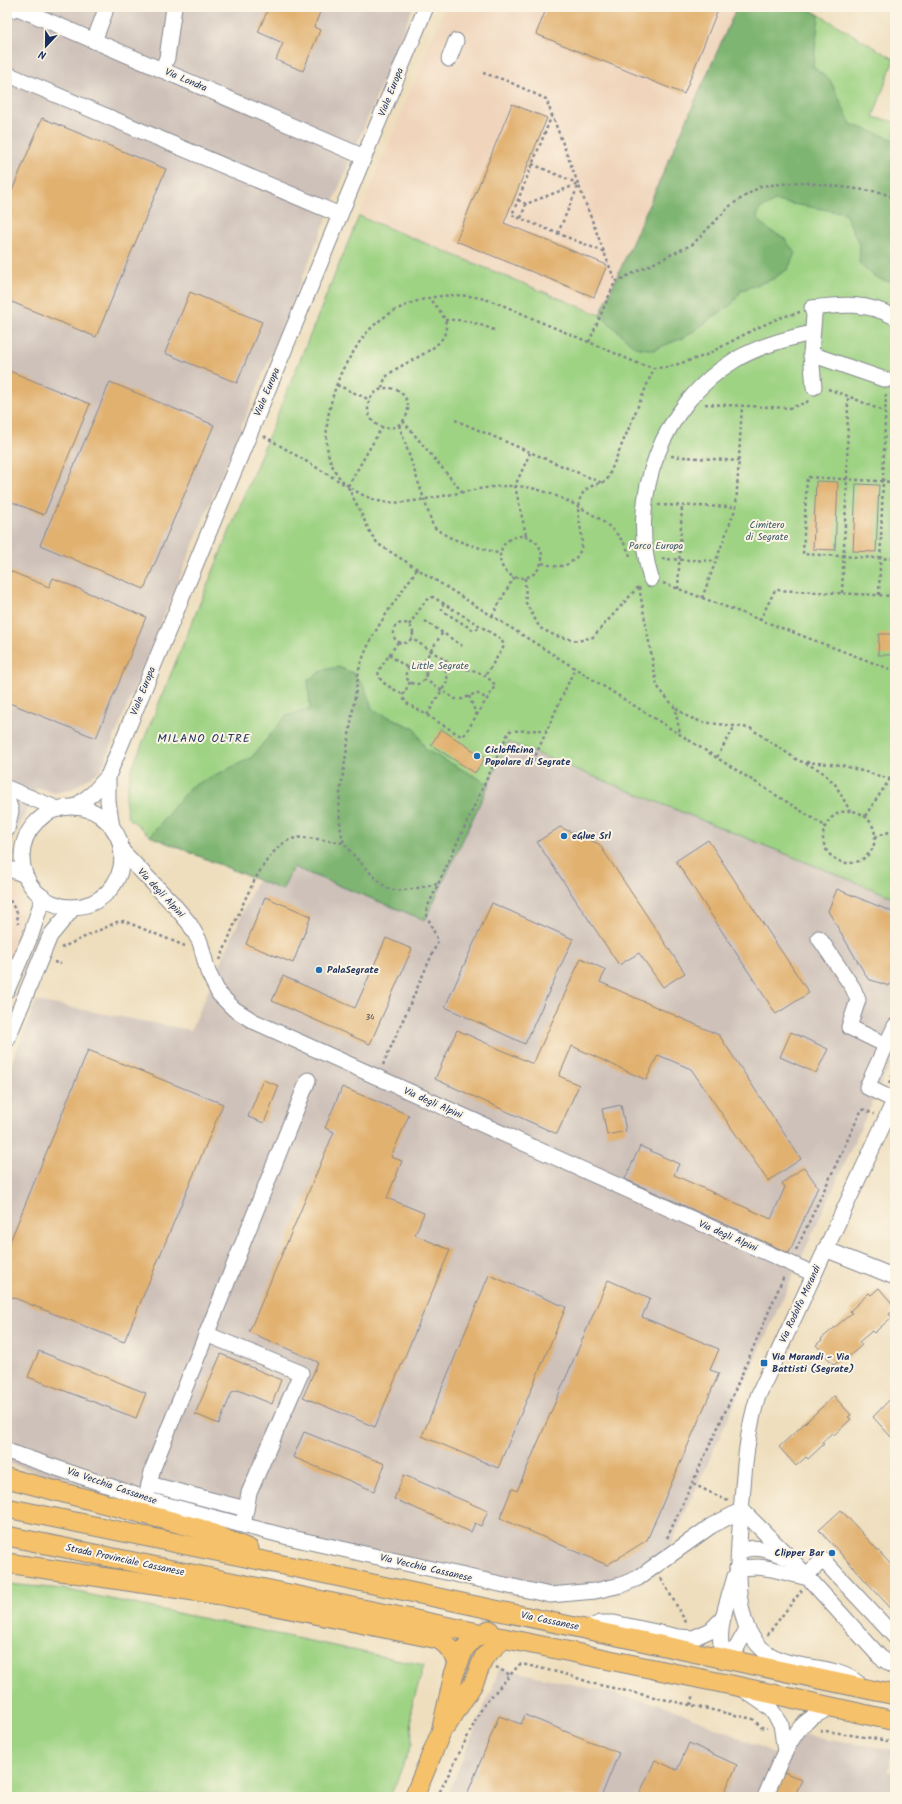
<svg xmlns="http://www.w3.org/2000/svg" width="902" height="1804" viewBox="0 0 902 1804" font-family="Kalam,sans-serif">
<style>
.built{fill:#f0d5bc}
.industrial{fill:#cec1b9}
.green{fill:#9fd384;stroke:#5d8171}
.forest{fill:#7fb572;stroke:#4d7268}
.building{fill:#e1b16f}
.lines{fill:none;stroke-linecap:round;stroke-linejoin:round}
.minor-casing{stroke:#84868e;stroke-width:17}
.major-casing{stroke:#84868e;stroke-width:21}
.path{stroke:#84868e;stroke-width:2.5;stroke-dasharray:3 3;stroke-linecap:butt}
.minor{stroke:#fff;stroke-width:15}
.major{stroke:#f5c16b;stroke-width:19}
.poi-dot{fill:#1f6fb2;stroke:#fcf5e5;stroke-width:1.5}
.labels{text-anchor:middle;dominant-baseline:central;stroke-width:4;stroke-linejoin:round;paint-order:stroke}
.number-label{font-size:8px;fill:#4c5062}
.street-label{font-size:10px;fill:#1b2f5e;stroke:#fcf5e5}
.park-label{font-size:10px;fill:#3c5868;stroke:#fcf5e5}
.poi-label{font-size:10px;font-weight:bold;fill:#1b2f5e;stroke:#fcf5e5;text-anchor:start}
.quarter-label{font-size:12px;letter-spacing:1px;fill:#1b2f5e;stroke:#fcf5e5}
</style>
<rect width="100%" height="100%" fill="#fcf5e5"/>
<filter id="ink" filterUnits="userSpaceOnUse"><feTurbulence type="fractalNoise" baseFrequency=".025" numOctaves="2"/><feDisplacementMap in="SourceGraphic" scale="8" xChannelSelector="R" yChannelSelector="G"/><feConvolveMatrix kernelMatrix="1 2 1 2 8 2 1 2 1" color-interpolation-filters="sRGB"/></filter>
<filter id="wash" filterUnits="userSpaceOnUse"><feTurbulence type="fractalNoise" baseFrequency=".012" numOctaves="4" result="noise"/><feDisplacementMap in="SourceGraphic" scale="16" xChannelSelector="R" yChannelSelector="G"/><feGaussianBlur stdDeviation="0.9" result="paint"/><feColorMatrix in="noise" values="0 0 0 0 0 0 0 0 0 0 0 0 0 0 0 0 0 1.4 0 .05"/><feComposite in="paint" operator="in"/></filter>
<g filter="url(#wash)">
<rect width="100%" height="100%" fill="#eedebd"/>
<!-- built -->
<g class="built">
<polygon points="445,7 737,7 600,315 359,216"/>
<polygon points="7,845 10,846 23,924 7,962"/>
</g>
<!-- industrial -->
<g class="industrial">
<polygon points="7,7 413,7 101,770 72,789 54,793 37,787 10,846 7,845"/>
<polygon points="508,742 895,898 895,1053 657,1574 626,1591 594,1599 551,1603 309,1548 160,1509 7,1463 7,1075 36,1001 191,1030 257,880 282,889 293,866 425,920"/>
<polygon points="500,1668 664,1705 788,1759 799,1734 893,1750 887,1771 895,1773 895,1797 447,1797"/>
</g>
<!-- green -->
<g class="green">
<polygon points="737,7 806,7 894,59 873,117 895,122 895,898 508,742 425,920 293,867 282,890 150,836 128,817 125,799 131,771 359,216 600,315"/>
<polygon points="7,1584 63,1589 424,1665 411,1709 412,1744 390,1797 7,1797"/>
</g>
<!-- forest -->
<g class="forest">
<path d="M737 7H806L819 15 813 67 830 80 851 124 895 140V281C880 283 869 273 859 263L860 247 845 213 775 201 760 209 757 218 769 230 784 238 795 253 788 269 773 279 742 290 732 304 685 337 653 350 635 347 600 315Z"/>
<polygon points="338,667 353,673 365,688 372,709 415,729 426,750 489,784 425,920 293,867 282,890 150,836 190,787 251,758 286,716 310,709 308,680 323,670"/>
</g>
<g id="blocks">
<!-- building -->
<g class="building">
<polygon points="269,7 322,7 314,27 320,30 303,71 276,60 283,43 258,32"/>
<polygon points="547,7 719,7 684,94 536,34"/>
<polygon points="512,104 547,118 504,223 607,265 594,297 456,241"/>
<polygon points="42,118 166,169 96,337 7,300 7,203"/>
<polygon points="190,292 262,322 237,383 165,353"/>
<polygon points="7,370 90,404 44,515 7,500"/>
<polygon points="110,382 214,425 144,589 40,545"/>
<polygon points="816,481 838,482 835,550 813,549"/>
<polygon points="856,484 879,485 876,552 853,551"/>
<polygon points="7,570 49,587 53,578 146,617 96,738 7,702 8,687 7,686"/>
<polygon points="879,634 895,634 895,655 878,655"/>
<polygon points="441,729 485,758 475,773 431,745"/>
<polygon points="560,827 599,844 685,973 663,987 639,953 619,965 537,842"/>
<polygon points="708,840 809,993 776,1014 676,861"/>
<polygon points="837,889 895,913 895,971 889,986 868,979 828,911"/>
<polygon points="265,897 311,916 293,963 246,944"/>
<polygon points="492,903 573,939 525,1044 445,1007"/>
<polygon points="386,938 412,949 370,1044 272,1001 283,976 355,1008"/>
<polygon points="581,958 606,970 600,982 719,1035 801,1159 768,1181 691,1069 658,1055 646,1080 572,1046 559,1076 579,1085 557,1134 435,1079 457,1030 533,1064"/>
<polygon points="791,1032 828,1049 816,1073 780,1057"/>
<polygon points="88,1050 223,1104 124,1342 7,1295 7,1249"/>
<polygon points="263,1080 279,1086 264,1123 248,1117"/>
<polygon points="342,1087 409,1115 391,1157 402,1161 387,1198 424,1213 415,1235 450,1250 375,1427 303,1397 318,1362 249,1332 334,1132 325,1128"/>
<polygon points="621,1105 626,1131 607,1135 602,1109"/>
<polygon points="640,1146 679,1164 674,1175 771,1219 785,1187 782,1183 804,1167 818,1187 789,1253 625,1179"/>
<polygon points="489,1275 566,1307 498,1468 422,1436"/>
<polygon points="608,1280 650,1298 642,1317 719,1349 710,1370 719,1373 647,1540 607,1565 500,1518 512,1488 517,1491"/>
<polygon points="879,1288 895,1307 895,1309 889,1314 892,1317 874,1333 872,1331 859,1342 862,1345 844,1361 842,1358 834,1365 816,1345 822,1340 821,1339 852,1313 850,1311 869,1293 871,1295"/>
<polygon points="39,1351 146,1393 136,1418 28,1377"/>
<polygon points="221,1354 281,1380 272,1404 238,1390 232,1392 219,1424 195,1414"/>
<polygon points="895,1394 895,1432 891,1437 873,1417"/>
<polygon points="834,1396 851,1415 848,1417 851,1419 834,1435 832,1433 822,1442 824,1444 808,1459 806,1457 796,1466 779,1447"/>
<polygon points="304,1432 385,1464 374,1491 293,1457"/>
<polygon points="404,1475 488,1511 481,1526 475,1523 471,1532 394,1499"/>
<polygon points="841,1510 895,1569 895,1613 819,1530"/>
<polygon points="525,1715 619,1753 601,1797 466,1797 499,1716 521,1724"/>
<polygon points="689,1743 737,1765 722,1797 638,1797 655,1760 677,1770"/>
<polygon points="784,1772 802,1780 794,1797 773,1797"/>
</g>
</g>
</g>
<g filter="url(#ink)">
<use href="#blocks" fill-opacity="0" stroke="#84868e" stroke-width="1"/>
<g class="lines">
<defs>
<g id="minor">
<polyline points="7,11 18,8 364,157"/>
<polyline points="94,41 105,12"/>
<polyline points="449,59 456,41"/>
<polyline points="162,70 167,58 174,7"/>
<polyline points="7,74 340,215"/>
<path d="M811 354 814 315 812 308C843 304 866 302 895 317"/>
<polyline points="814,387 811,354 886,380"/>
<path d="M651 579C627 498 662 404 735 360 759 346 785 339 812 333"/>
<polyline points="108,776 108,801 112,827"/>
<polyline points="7,788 58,809"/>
<polyline points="7,798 11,811 7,829"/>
<circle cx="72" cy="857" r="50"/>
<polyline points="75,807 93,793 108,776 426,7"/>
<polyline points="122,851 173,904 189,923 200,942 208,972 219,994 234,1009 253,1021 814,1274"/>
<polyline points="7,868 25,875"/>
<polyline points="819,938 853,988 858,1000 849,1027 886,1045"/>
<polyline points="7,990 31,935 43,897"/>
<polyline points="7,1040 50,936 74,907"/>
<polyline points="894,1100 867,1087 895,1026"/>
<polyline points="825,1249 895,1277"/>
<polyline points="206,1334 301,1373 249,1493 243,1525"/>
<polyline points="7,1451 159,1503 227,1521 292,1538 550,1595 595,1591 621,1585 638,1578 711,1526 742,1510"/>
<polyline points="149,1484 246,1509"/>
<polyline points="146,1498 153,1468 308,1080"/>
<polyline points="742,1510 793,1561 880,1657 895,1667"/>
<path d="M739 1552C755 1544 769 1550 785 1557"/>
<polyline points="737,1568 758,1567 772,1569 804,1577 823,1560 895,1637"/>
<path d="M735 1576C728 1604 714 1630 724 1658L737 1647 747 1629"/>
<polyline points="586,1629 600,1623 614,1623 679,1637 693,1638 711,1630 721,1620"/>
<path d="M859 1684C833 1662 793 1672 766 1652 756 1645 747 1631 744 1619 734 1585 739 1548 741 1513 744 1474 746 1434 758 1396L895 1099"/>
<polyline points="743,1689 770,1708 781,1724 785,1752"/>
<path d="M765 1797C775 1774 784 1749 799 1729 807 1719 821 1712 833 1706"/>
</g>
<g id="major">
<polyline points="7,1478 201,1529 249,1549"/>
<polyline points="7,1508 293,1567 895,1695"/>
<polyline points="7,1536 741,1687 895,1721"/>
<path d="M7 1563 221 1595 438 1639C448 1644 453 1652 458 1662"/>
<polyline points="447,1725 473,1684 484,1657 504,1638"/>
<polyline points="414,1797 441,1732 454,1674 464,1649 473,1639 489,1630"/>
</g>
</defs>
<!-- minor casing -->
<use href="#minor" class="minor-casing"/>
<!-- major casing -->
<use href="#major" class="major-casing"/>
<!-- path -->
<g class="path">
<polyline points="483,73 505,80 546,99 615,281"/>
<polyline points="552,115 512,215 604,252"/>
<polyline points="532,164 579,184 558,233"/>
<polyline points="518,200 526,204 578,184"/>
<polyline points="521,218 526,204"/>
<path d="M445 320C463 319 477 323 494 330"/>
<polyline points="589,342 615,282 693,244 731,205 761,186 801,182 880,192 895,198"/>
<polyline points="337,385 370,400"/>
<path d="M382 388C383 385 384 380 386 377 401 361 446 351 446 327 447 317 435 306 429 298"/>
<circle cx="388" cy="408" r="20"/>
<polyline points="828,389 848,396 885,412"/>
<polyline points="705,404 790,408 807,402 808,400"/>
<polyline points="455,420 602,483"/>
<polyline points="403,421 463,493"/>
<path d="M399 425 433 526C450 542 477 546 500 554"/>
<polyline points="264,436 344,484"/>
<polyline points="671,456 739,461"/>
<polyline points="895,482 807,477 803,554 895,559"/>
<polyline points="348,486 382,427"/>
<polyline points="348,487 371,534 378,544 825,826"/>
<polyline points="658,505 736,507"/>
<polyline points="526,535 515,486 530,453"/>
<circle cx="521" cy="557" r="21"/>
<path d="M630 556C624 537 605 521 588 512 566 499 540 487 515 486 489 485 462 493 437 497 420 500 400 504 383 502 373 500 362 495 354 490 313 465 326 410 341 373 345 364 352 355 357 346 379 309 428 291 469 296 493 299 516 311 538 321 572 335 606 349 639 364L654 368 668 367 704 356 751 331 779 318 800 312"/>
<polyline points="662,559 715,561"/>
<path d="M542 563C553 566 561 569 571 562 596 544 568 515 583 493 588 485 599 485 607 480L654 368"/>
<path d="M417 569C396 601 369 633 359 670L340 794C339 809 339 829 344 843 348 850 382 887 389 889 401 893 425 886 437 884"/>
<polyline points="525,578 526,603 540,628 556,636 578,641 593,637 639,586"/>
<polyline points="663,583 895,671"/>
<polyline points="639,587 657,686 675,708 680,734"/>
<polyline points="678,589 682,505"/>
<polyline points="842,593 847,479 848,396"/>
<polyline points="879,595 886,393"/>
<polyline points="702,598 736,507 742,406"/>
<polyline points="444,603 441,608 443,611 473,630 476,630 480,626"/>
<polyline points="492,616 514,577"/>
<polyline points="760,620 775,590 895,596"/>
<polyline points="425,621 464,647"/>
<circle cx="403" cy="633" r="10"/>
<polyline points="409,625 426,600 433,597 501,639 504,645 503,648 485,676"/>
<path d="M398 642 379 670C375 682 394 689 403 694"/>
<polyline points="389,655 408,668"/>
<circle cx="416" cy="674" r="10"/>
<polyline points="421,666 443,632"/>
<polyline points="424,679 455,699 463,699 476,693 488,699"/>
<polyline points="410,682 403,695 405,702 461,736 465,734 495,686 493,682 485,676 476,671 456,667 411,638"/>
<polyline points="469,696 477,716"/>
<polyline points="676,708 688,717 702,722 750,728 796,759 820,770 835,784 850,811"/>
<polyline points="427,715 448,680 443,659"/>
<polyline points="717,757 735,726"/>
<polyline points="533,761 575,668"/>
<polyline points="806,762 841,765 890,779 895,782"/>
<circle cx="849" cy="837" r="26"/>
<polyline points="865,816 890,779"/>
<polyline points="875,837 895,830"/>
<polyline points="7,895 17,913 18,924"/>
<polyline points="61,948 117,922 124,921 185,946"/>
<path d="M220 960C233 930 261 843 296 838 304 836 334 842 344 843"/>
<polyline points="54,962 61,964"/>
<polyline points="383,1065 438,941 427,916 427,908 509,731 546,730"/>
<polyline points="889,1083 895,1071"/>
<polyline points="796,1250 862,1109 874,1114"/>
<polyline points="693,1484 728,1501"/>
<polyline points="667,1538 736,1388 784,1276"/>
<polyline points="661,1578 687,1624"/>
<polyline points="767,1635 802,1590"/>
<polyline points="496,1667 510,1675"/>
<polyline points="691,1705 694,1694"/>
<polyline points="820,1730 895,1742"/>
<polyline points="437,1797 483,1706 519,1665 522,1664 565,1674 595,1684 753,1719 761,1727 767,1728"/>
</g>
<!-- minor -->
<use href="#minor" class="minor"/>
<!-- major -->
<use href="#major" class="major"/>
</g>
</g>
<!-- markers -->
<g class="poi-dot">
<circle cx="477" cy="756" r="4"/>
<circle cx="564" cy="836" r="4"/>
<circle cx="319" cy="970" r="4"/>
<rect x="760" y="1359" width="8" height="8" rx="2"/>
<circle cx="832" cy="1553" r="4"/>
</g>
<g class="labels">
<!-- number labels -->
<g class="number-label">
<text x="370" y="1017">34</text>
</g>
<!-- street labels -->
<g class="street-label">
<text transform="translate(186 80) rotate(23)">Via Londra</text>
<text transform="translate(391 92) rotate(-68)">Viale Europa</text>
<text transform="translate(267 392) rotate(-67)">Viale Europa</text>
<text transform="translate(143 691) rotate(-68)">Viale Europa</text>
<text transform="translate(161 893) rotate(47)">Via degli Alpini</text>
<text transform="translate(433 1103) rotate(24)">Via degli Alpini</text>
<text transform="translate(728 1236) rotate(24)">Via degli Alpini</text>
<text transform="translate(800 1304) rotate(-65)">Via Rodolfo Morandi</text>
<text transform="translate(112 1486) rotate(19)">Via Vecchia Cassanese</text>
<text transform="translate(125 1560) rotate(12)">Strada Provinciale Cassanese</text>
<text transform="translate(426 1568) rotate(13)">Via Vecchia Cassanese</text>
<text transform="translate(550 1621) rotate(12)">Via Cassanese</text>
</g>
<!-- park labels -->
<g class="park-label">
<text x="767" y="525">Cimitero<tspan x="767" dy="12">di Segrate</tspan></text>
<text x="656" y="546">Parco Europa</text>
<text x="440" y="666">Little Segrate</text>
</g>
<!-- poi labels -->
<g class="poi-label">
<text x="485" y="750">Ciclofficina<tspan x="485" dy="12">Popolare di Segrate</tspan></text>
<text x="572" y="836">eGlue Srl</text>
<text x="327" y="970">PalaSegrate</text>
<text x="772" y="1357">Via Morandi - Via<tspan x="772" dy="12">Battisti (Segrate)</tspan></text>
<text x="824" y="1553" text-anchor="end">Clipper Bar</text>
</g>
<!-- quarter labels -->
<g class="quarter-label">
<text x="204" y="738">MILANO OLTRE</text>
</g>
</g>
<!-- margin -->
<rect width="902" height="1804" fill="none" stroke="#fcf5e5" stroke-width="24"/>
<!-- north arrow -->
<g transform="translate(46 46) rotate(202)" stroke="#fcf5e5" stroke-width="3" paint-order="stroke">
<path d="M0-3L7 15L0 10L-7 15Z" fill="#1b2f5e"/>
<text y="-6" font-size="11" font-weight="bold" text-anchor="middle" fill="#1b2f5e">N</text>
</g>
</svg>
